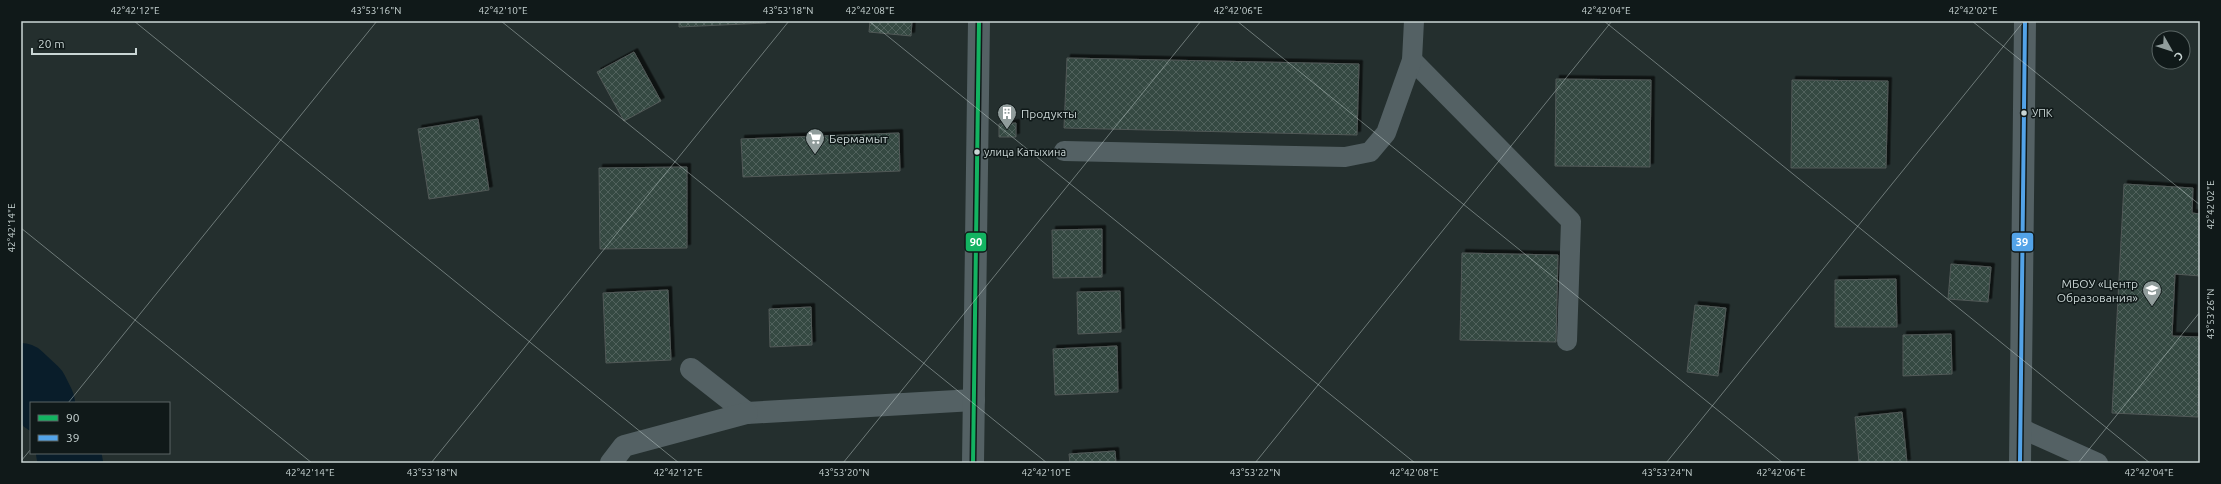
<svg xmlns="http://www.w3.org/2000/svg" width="2221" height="484" viewBox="0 0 2221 484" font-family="Ubuntu,sans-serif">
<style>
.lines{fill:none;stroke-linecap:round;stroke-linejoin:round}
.river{stroke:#091d2a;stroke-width:62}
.building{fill:url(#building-cross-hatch);stroke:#515957;filter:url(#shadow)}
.service{stroke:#546164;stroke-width:20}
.minor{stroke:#546164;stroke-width:22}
.tertiary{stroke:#546164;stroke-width:22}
.bus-1-casing{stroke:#101919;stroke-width:7}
.bus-2-casing{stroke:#101919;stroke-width:7}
.bus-1{stroke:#13b361;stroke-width:4}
.bus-2{stroke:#53a3e8;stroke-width:4}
.ticks{fill:none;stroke:#cad6d5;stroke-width:1;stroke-opacity:0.45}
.bus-dot{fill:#cad6d5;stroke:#101919;stroke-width:1.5}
.labels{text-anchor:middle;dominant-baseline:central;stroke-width:3;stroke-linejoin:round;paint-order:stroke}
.bus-label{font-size:11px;fill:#cad6d5;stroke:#101919;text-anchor:start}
.poi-label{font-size:12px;fill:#cad6d5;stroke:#101919;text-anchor:start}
.line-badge{stroke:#101919;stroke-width:1.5}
.badge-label{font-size:11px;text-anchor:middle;font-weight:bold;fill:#fff}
.neatline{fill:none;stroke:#cad6d5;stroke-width:1.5}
.ticks-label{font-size:10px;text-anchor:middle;fill:#cad6d5}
</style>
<defs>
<pattern id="building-cross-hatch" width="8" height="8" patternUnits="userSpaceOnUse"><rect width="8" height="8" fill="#354843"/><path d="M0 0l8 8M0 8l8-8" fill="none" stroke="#51625d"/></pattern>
<filter id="shadow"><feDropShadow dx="3.5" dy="-3.5" stdDeviation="0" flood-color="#0009"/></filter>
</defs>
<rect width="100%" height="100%" fill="#242f2e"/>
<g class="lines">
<!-- river -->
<g class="river">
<polyline points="21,374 37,389 44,403"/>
<polyline points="67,453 72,463"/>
</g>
</g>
<!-- building -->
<g class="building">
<polygon points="679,21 766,21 766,23 679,27"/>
<polygon points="870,21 912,21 911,36 869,32"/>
<polygon points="634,52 661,101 624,121 597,72"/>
<polygon points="1067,58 1359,64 1357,135 1064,128"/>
<polygon points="1556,79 1651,80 1650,167 1555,166"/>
<polygon points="1792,80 1888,81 1886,168 1791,168"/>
<polygon points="478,119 489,190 429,199 418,129"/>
<polygon points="1016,123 1016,137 999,137 999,124"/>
<polygon points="899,133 900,171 743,177 741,139"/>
<polygon points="687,167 687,248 600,249 599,168"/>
<polygon points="2124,184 2193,188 2192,213 2200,214 2200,276 2175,274 2172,336 2200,337 2198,417 2112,413"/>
<polygon points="1102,229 1102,277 1053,278 1052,230"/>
<polygon points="1462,253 1558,255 1556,342 1460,340"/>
<polygon points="1951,264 1991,267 1988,302 1948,299"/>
<polygon points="1896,279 1897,327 1835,327 1835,280"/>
<polygon points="668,290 671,360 606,363 603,293"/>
<polygon points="1120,291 1121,332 1078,334 1077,292"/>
<polygon points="1695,305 1726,308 1718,376 1687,372"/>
<polygon points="811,307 812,345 770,347 769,309"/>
<polygon points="1951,334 1952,374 1903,376 1903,335"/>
<polygon points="1117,346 1118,392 1055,395 1053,349"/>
<polygon points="1902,412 1907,463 1859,463 1855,417"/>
<polygon points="1115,451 1116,463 1070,463 1069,454"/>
</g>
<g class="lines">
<!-- service -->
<g class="service">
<polyline points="1412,60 1571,221 1567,341"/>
<polyline points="1064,151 1345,157 1370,152 1386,133 1412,60 1414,21"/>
<polyline points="2020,428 2098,463"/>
</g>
<!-- minor -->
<g class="minor">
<polyline points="691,369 747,413 974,400"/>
<polyline points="611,463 624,446 747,413"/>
<polyline points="2020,463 2025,21"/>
</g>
<!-- tertiary -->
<polyline class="tertiary" points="973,463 979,21"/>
<defs>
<polyline id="bus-1" points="973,463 979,21"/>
<polyline id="bus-2" points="2020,463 2025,21"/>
</defs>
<!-- bus-1 casing -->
<use href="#bus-1" class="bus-1-casing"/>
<!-- bus-2 casing -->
<use href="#bus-2" class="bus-2-casing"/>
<!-- bus-1 -->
<use href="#bus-1" class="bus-1"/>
<!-- bus-2 -->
<use href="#bus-2" class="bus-2"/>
</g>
<!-- ticks -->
<path class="ticks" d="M134 21 679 463M501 21 1047 463M869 21 1415 463M1237 21 1783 463M1604 21 2150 463M1972 21 2200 205M21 228 312 463M68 403 377 21M21 461 31 449M431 463 789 21M843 463 1201 21M1255 463 1612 21M1666 463 2024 21M2078 463 2200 312"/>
<!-- icons -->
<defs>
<symbol id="building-pin" viewBox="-11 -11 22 30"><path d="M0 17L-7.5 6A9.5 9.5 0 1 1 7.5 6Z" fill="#909c9b" stroke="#101919"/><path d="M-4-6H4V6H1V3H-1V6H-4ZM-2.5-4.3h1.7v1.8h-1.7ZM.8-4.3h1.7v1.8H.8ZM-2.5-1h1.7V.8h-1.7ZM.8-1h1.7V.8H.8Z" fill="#fff"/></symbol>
<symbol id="supermarket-pin" viewBox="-11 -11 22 30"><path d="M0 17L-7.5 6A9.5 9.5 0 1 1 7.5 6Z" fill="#909c9b" stroke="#101919"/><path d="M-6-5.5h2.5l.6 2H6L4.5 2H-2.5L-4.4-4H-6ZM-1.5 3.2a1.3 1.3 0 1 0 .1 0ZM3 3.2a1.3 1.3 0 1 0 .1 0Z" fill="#fff"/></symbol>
<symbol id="university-pin" viewBox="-11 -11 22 30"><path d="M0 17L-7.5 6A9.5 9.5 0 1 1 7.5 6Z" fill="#909c9b" stroke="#101919"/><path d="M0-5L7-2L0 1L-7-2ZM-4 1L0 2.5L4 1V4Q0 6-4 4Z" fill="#fff"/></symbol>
</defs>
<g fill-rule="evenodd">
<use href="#building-pin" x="996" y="102" width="22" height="30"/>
<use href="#supermarket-pin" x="804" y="127" width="22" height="30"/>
<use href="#university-pin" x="2141" y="279" width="22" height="30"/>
</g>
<!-- markers -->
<g class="bus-dot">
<circle cx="2024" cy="113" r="3.5"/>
<circle cx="977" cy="152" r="3.5"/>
</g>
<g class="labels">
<!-- bus labels -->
<g class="bus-label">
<text x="2032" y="113">УПК</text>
<text x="984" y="152">улица Катыхина</text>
</g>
<!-- poi labels -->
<g class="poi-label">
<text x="1021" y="113">Продукты</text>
<text x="829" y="138">Бермамыт</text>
<text x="2138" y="283" text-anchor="end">МБОУ «Центр<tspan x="2138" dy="14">Образования»</tspan></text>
</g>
</g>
<g class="line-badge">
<rect x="965" y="232" width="22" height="20" rx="4" fill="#13b361"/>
<rect x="2011" y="232" width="23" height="20" rx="4" fill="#53a3e8"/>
</g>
<g class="badge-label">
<text x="976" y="246">90</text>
<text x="2022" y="246">39</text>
</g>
<!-- border -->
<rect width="2221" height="484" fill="none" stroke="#101919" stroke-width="44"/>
<!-- legend -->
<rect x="30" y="402" width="140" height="52" fill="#101919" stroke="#5a6564"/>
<rect x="38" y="415" width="20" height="6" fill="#13b361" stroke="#5a6564"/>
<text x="66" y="422" font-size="12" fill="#cad6d5">90</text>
<rect x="38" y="435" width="20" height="6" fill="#53a3e8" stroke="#5a6564"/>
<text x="66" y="442" font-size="12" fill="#cad6d5">39</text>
<!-- north arrow -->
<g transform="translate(2171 50) rotate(129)"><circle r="19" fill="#101919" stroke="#5a6564"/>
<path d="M0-3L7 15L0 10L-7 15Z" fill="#909c9b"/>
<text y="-6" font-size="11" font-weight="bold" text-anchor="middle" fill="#cad6d5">С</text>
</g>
<!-- scale -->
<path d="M32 48v6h104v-6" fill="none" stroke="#cad6d5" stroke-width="2"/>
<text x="38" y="48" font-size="12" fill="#cad6d5" stroke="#101919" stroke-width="3" paint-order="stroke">20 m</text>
<rect x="22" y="22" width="2177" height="440" class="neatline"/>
<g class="ticks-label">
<text x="135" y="14">42°42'12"E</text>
<text x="376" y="14">43°53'16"N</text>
<text x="503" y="14">42°42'10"E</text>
<text x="788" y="14">43°53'18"N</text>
<text x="870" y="14">42°42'08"E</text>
<text x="1238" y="14">42°42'06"E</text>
<text x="1606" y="14">42°42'04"E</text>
<text x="1973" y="14">42°42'02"E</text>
<text transform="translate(2210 205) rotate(-90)" y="4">42°42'02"E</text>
<text transform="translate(11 228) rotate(-90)" y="4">42°42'14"E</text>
<text transform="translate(2210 314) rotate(-90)" y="4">43°53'26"N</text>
<text x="310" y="476">42°42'14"E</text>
<text x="432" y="476">43°53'18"N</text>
<text x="678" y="476">42°42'12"E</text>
<text x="844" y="476">43°53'20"N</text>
<text x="1046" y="476">42°42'10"E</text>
<text x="1255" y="476">43°53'22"N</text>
<text x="1414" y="476">42°42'08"E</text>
<text x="1667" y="476">43°53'24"N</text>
<text x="1781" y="476">42°42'06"E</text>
<text x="2149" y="476">42°42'04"E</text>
</g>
</svg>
